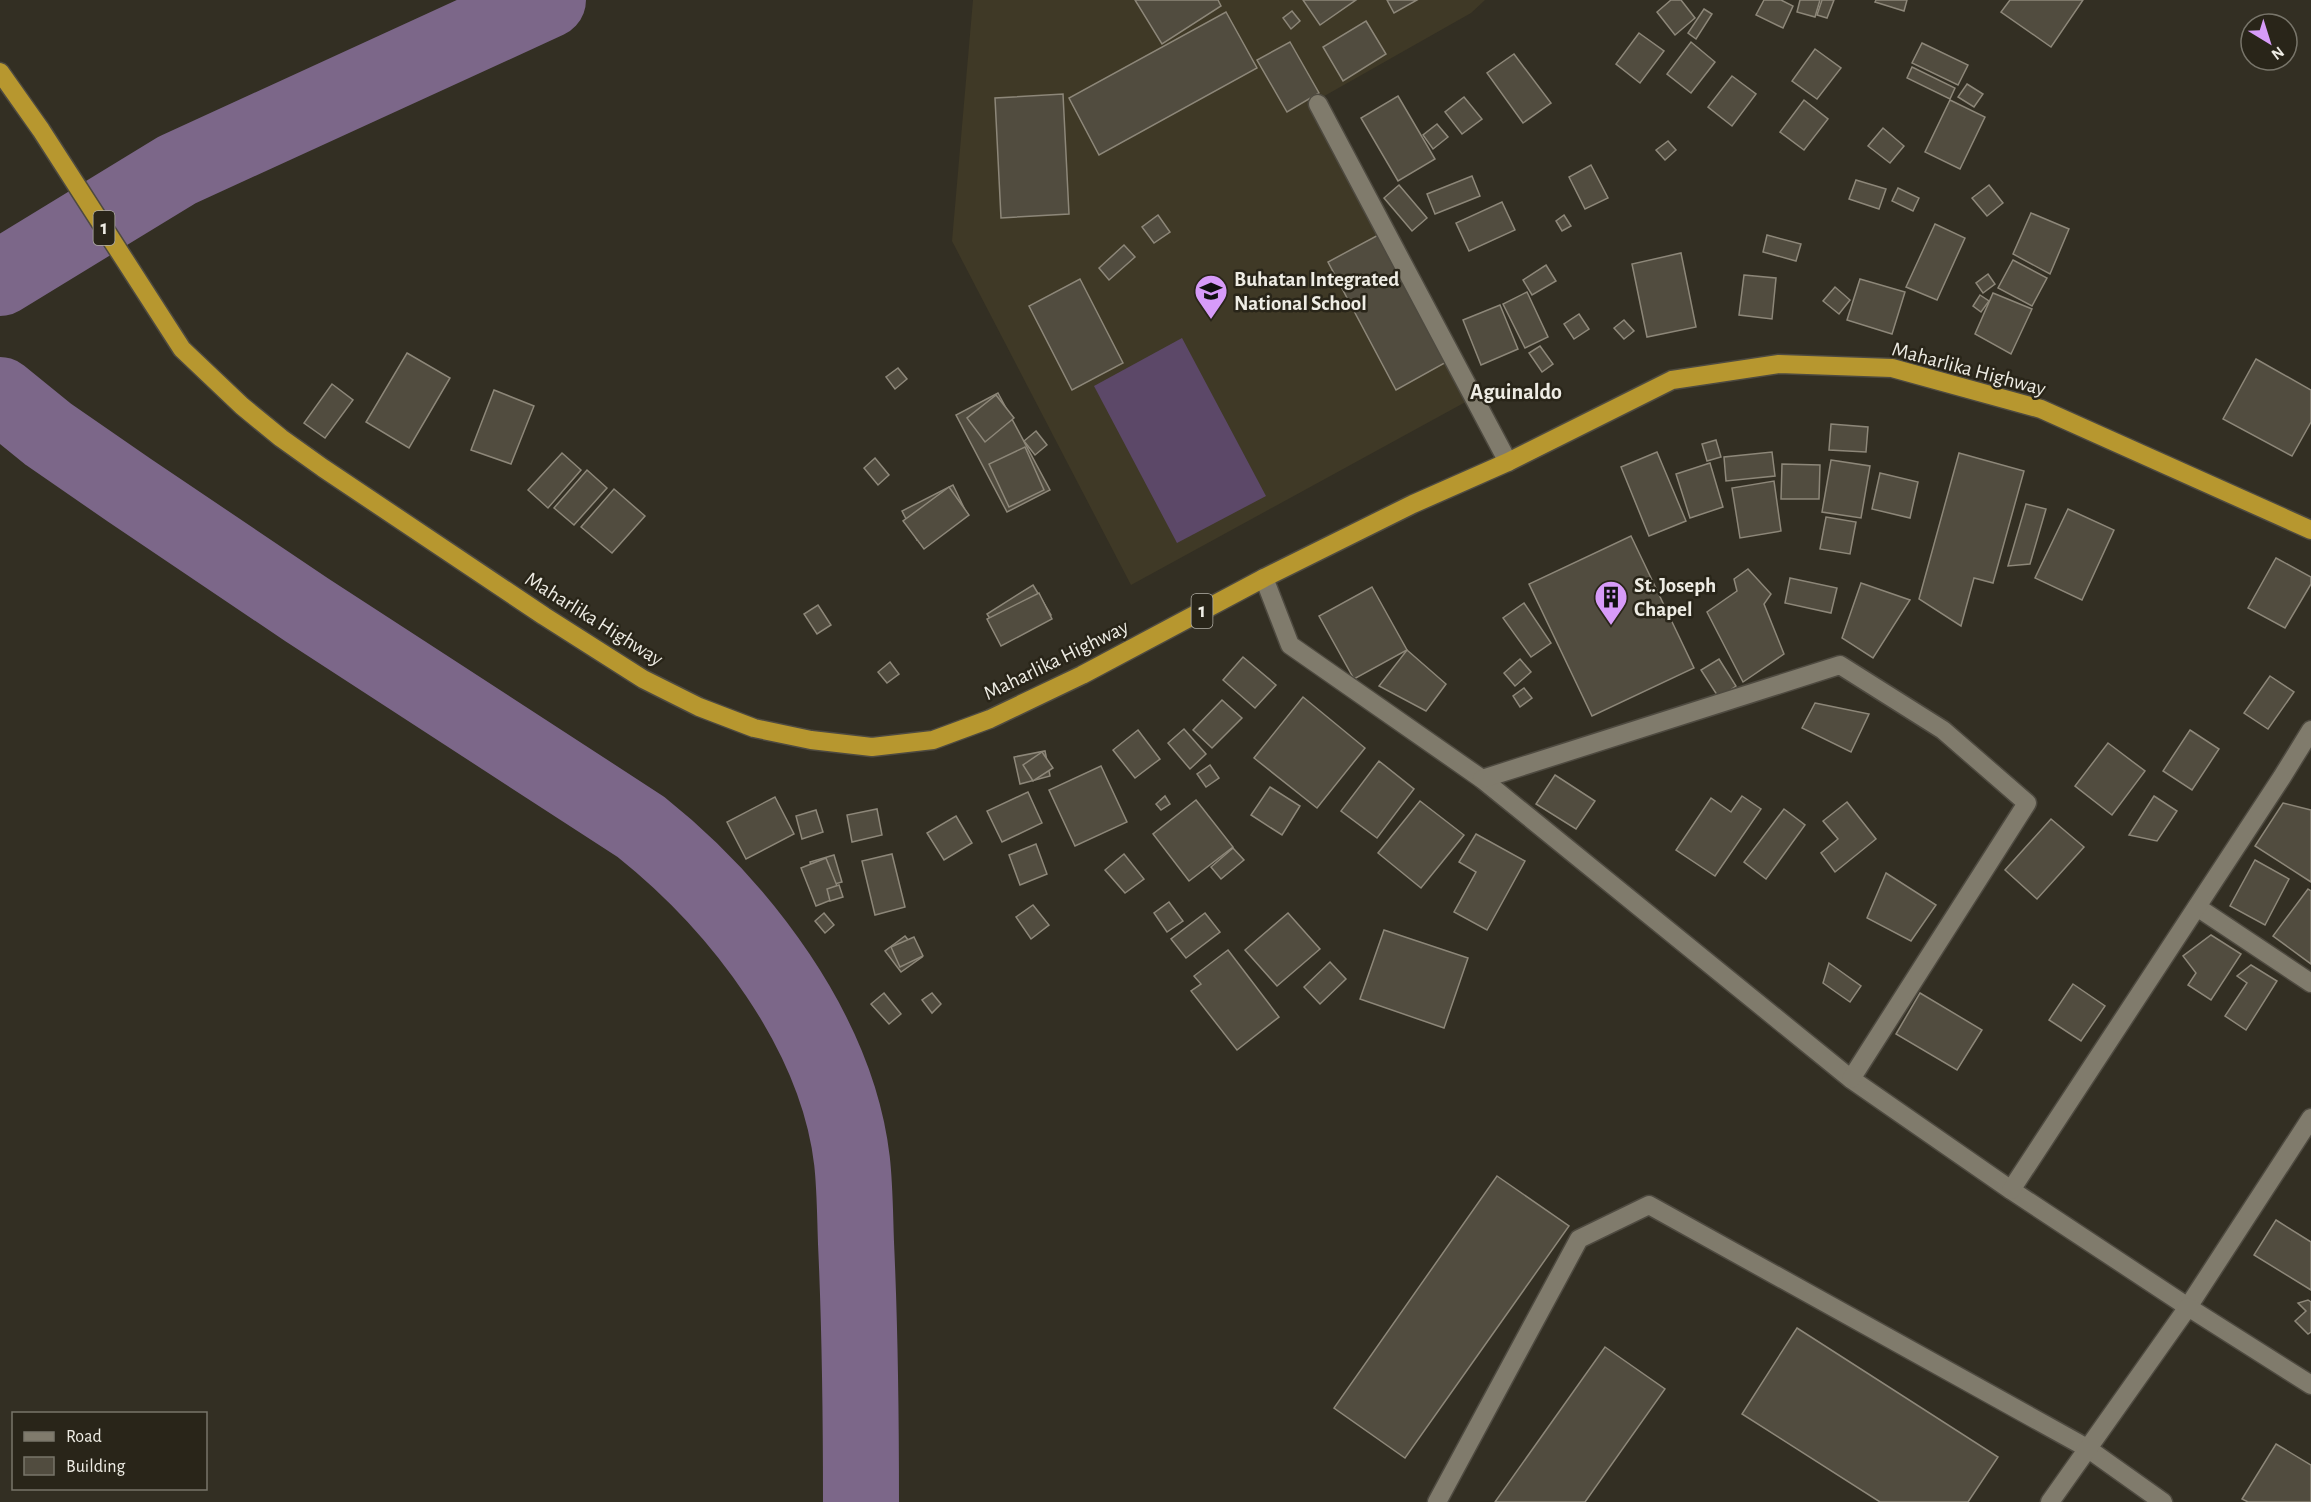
<svg xmlns="http://www.w3.org/2000/svg" width="2311" height="1502" viewBox="0 0 2311 1502" font-family="'Alegreya Sans',sans-serif">
<style>
.built{fill:#3f3926}
.pitch{fill:#5c4868}
.lines{fill:none;stroke-linecap:round;stroke-linejoin:round}
.river{stroke:#7c6789;stroke-width:76}
.building{fill:#514c3f;stroke:#8d8779;stroke-width:1.5}
.lane-casing{stroke:#4e4a40;stroke-width:21}
.street-casing{stroke:#4e4a40;stroke-width:21}
.highway-casing{stroke:#4e4a40;stroke-width:21}
.lane{stroke:#807b6c;stroke-width:18}
.street{stroke:#807b6c;stroke-width:18}
.highway{stroke:#b7972f;stroke-width:18}
.labels{text-anchor:middle;dominant-baseline:central;stroke-width:5;stroke-linejoin:round;paint-order:stroke}
.shield{fill:#292519;stroke:#b3b0a7;stroke-width:1.5}
.shield-label{font-size:20px;font-weight:bold;fill:#eeece4}
.poi-label{font-size:21px;font-weight:bold;fill:#eeece4;stroke:#292519;text-anchor:start}
.street-label{font-size:21px;fill:#eeece4;stroke:#292519}
.neighbourhood-label{font-size:22px;font-weight:bold;fill:#eeece4;stroke:#292519}
</style>
<rect width="100%" height="100%" fill="#332f23"/>
<!-- built -->
<polygon class="built" points="973,0 1485,0 1471,13 1312,103 1471,399 1131,585 952,241"/>
<!-- pitch -->
<polygon class="pitch" points="1182,338 1266,496 1177,543 1094,386"/>
<g class="lines">
<!-- river -->
<g class="river">
<polyline points="0,278 177,170 548,0"/>
<path d="M0 395 48 434 129 490 307 610 641 827C740 906 837 1032 852 1161 855 1188 855 1216 856 1243 860 1329 861 1416 861 1502"/>
</g>
</g>
<!-- building -->
<g class="building">
<polygon points="1135,0 1218,0 1221,6 1162,44"/>
<polygon points="1303,0 1356,0 1320,25"/>
<polygon points="1387,0 1417,0 1394,13"/>
<polygon points="1671,0 1681,0 1695,18 1675,35 1657,12"/>
<polygon points="1764,0 1781,0 1793,6 1783,28 1756,15"/>
<polygon points="1800,0 1820,0 1815,17 1797,12"/>
<polygon points="1822,0 1834,0 1827,18 1817,15"/>
<polygon points="1876,0 1907,0 1904,11 1875,2"/>
<polygon points="2010,0 2083,0 2051,47 2001,12"/>
<polygon points="1704,9 1712,14 1696,39 1688,33"/>
<polygon points="1292,11 1300,21 1291,29 1283,18"/>
<polygon points="1226,12 1257,68 1099,155 1069,98"/>
<polygon points="1366,21 1386,54 1343,81 1323,47"/>
<polygon points="1639,33 1664,51 1640,83 1616,64"/>
<polygon points="1290,42 1319,93 1287,112 1257,60"/>
<polygon points="1691,42 1715,62 1691,93 1667,74"/>
<polygon points="1922,43 1968,65 1958,85 1912,63"/>
<polygon points="1815,49 1841,68 1817,99 1792,81"/>
<polygon points="1514,54 1551,103 1523,123 1487,73"/>
<polygon points="1912,67 1955,88 1950,99 1907,78"/>
<polygon points="1732,76 1756,94 1732,126 1708,107"/>
<polygon points="1967,84 1983,94 1974,107 1958,97"/>
<polygon points="1063,94 1069,214 1001,218 995,98"/>
<polygon points="1398,96 1435,159 1398,181 1361,118"/>
<polygon points="1464,97 1482,119 1462,134 1445,112"/>
<polygon points="1804,100 1828,119 1804,150 1780,132"/>
<polygon points="1950,100 1985,117 1960,169 1925,152"/>
<polygon points="1437,124 1448,137 1433,149 1423,135"/>
<polygon points="1883,128 1904,146 1890,163 1868,146"/>
<polygon points="1668,141 1676,150 1665,160 1656,150"/>
<polygon points="1591,165 1608,198 1585,209 1569,177"/>
<polygon points="1472,176 1480,196 1435,214 1427,194"/>
<polygon points="1856,180 1886,189 1879,209 1849,199"/>
<polygon points="1399,185 1427,218 1412,231 1384,198"/>
<polygon points="1989,185 2003,203 1987,216 1972,198"/>
<polygon points="1898,188 1919,198 1913,211 1892,201"/>
<polygon points="1502,202 1515,230 1469,251 1456,223"/>
<polygon points="2031,213 2069,229 2050,274 2013,254"/>
<polygon points="1158,215 1170,232 1154,243 1142,227"/>
<polygon points="1564,215 1571,226 1562,231 1556,221"/>
<polygon points="1935,224 1965,238 1937,300 1906,287"/>
<polygon points="1382,233 1450,360 1396,390 1328,262"/>
<polygon points="1767,235 1801,244 1796,261 1763,252"/>
<polygon points="1124,245 1135,257 1109,280 1099,268"/>
<polygon points="1681,253 1696,327 1647,337 1632,264"/>
<polygon points="2013,260 2047,278 2032,306 1998,288"/>
<polygon points="1546,265 1556,281 1532,295 1523,280"/>
<polygon points="1988,274 1995,284 1983,293 1976,283"/>
<polygon points="1744,275 1776,278 1772,319 1739,315"/>
<polygon points="1080,279 1123,363 1072,390 1029,306"/>
<polygon points="1860,279 1905,292 1892,334 1847,320"/>
<polygon points="1835,287 1850,300 1839,314 1823,301"/>
<polygon points="1527,292 1548,337 1525,348 1503,304"/>
<polygon points="1993,293 2032,309 2011,354 1975,334"/>
<polygon points="1980,295 1989,301 1981,312 1973,306"/>
<polygon points="1500,305 1518,349 1481,365 1463,320"/>
<polygon points="1579,314 1589,329 1574,339 1564,324"/>
<polygon points="1624,320 1634,331 1624,339 1614,328"/>
<polygon points="1540,346 1553,364 1542,372 1529,353"/>
<polygon points="407,353 450,378 409,448 366,422"/>
<polygon points="2256,359 2311,390 2311,422 2292,456 2223,419"/>
<polygon points="898,368 907,379 895,389 886,377"/>
<polygon points="332,384 353,400 325,438 304,423"/>
<polygon points="494,390 534,406 511,464 471,450"/>
<polygon points="998,393 1050,490 1007,512 956,415"/>
<polygon points="996,395 1014,418 985,442 967,418"/>
<polygon points="1831,424 1868,427 1866,452 1829,450"/>
<polygon points="1036,431 1047,445 1035,455 1024,441"/>
<polygon points="1716,440 1721,457 1707,461 1702,444"/>
<polygon points="1025,447 1044,490 1009,507 989,464"/>
<polygon points="1657,452 1686,521 1649,536 1621,467"/>
<polygon points="1772,452 1775,476 1726,481 1724,457"/>
<polygon points="562,453 581,470 548,508 528,490"/>
<polygon points="1959,453 2024,471 1993,583 1974,578 1961,626 1919,599"/>
<polygon points="875,458 889,475 878,485 864,468"/>
<polygon points="1831,460 1870,466 1861,518 1822,512"/>
<polygon points="1710,463 1723,507 1690,518 1676,474"/>
<polygon points="1782,464 1820,465 1819,499 1781,499"/>
<polygon points="587,470 607,488 574,525 554,508"/>
<polygon points="1880,473 1918,482 1910,518 1872,509"/>
<polygon points="1774,481 1781,531 1740,538 1732,488"/>
<polygon points="953,485 967,514 917,540 902,511"/>
<polygon points="949,487 969,515 924,549 903,521"/>
<polygon points="614,489 645,516 612,553 581,527"/>
<polygon points="2026,504 2046,509 2030,564 2008,566"/>
<polygon points="2068,509 2114,530 2082,600 2035,578"/>
<polygon points="1826,517 1856,522 1850,554 1820,549"/>
<polygon points="1631,536 1694,668 1592,716 1529,584"/>
<polygon points="2276,558 2311,577 2311,584 2285,628 2248,608"/>
<polygon points="1748,569 1771,594 1764,604 1784,654 1743,682 1707,612 1737,591 1734,579"/>
<polygon points="1790,578 1837,588 1831,613 1785,603"/>
<polygon points="1861,583 1910,600 1873,658 1842,638"/>
<polygon points="1033,585 1051,615 1006,643 987,614"/>
<polygon points="1372,587 1407,650 1354,679 1319,616"/>
<polygon points="1039,593 1052,619 1001,646 987,619"/>
<polygon points="1524,603 1551,643 1531,657 1503,618"/>
<polygon points="818,605 831,625 817,634 804,614"/>
<polygon points="1407,650 1446,684 1426,711 1379,686"/>
<polygon points="1243,657 1276,685 1255,708 1223,680"/>
<polygon points="1520,659 1531,672 1515,686 1504,673"/>
<polygon points="1719,659 1736,686 1719,698 1701,670"/>
<polygon points="890,662 899,674 887,683 878,672"/>
<polygon points="2270,676 2294,692 2268,729 2244,713"/>
<polygon points="1524,688 1532,698 1520,707 1513,696"/>
<polygon points="1303,697 1365,748 1317,808 1254,758"/>
<polygon points="1222,700 1242,718 1212,748 1193,730"/>
<polygon points="1815,703 1869,714 1851,752 1802,728"/>
<polygon points="1184,729 1206,754 1190,769 1168,743"/>
<polygon points="1138,730 1160,759 1135,778 1113,750"/>
<polygon points="2190,730 2219,749 2192,790 2163,771"/>
<polygon points="2108,743 2145,771 2112,815 2075,786"/>
<polygon points="1045,751 1050,776 1020,784 1014,757"/>
<polygon points="1042,752 1053,768 1033,781 1023,765"/>
<polygon points="1379,761 1414,789 1377,838 1341,811"/>
<polygon points="1210,765 1219,778 1206,787 1197,774"/>
<polygon points="1101,766 1127,822 1075,846 1049,790"/>
<polygon points="1555,775 1595,801 1576,829 1536,804"/>
<polygon points="1270,787 1300,806 1282,835 1251,815"/>
<polygon points="1028,792 1042,823 1002,842 987,811"/>
<polygon points="1165,796 1170,804 1161,810 1156,804"/>
<polygon points="1742,796 1761,809 1715,876 1676,850 1711,798 1731,812"/>
<polygon points="2154,796 2177,811 2157,841 2129,835"/>
<polygon points="775,797 794,834 746,859 727,822"/>
<polygon points="1196,800 1233,847 1189,881 1153,834"/>
<polygon points="1420,801 1464,835 1421,888 1378,853"/>
<polygon points="1847,802 1876,839 1835,872 1821,853 1838,839 1823,821"/>
<polygon points="2283,803 2311,810 2311,882 2255,846"/>
<polygon points="877,809 882,835 852,842 847,815"/>
<polygon points="1784,809 1805,825 1766,879 1744,862"/>
<polygon points="816,810 823,832 802,839 796,816"/>
<polygon points="956,816 972,843 944,860 927,833"/>
<polygon points="2051,819 2084,847 2037,899 2005,870"/>
<polygon points="1476,834 1525,861 1487,930 1454,912 1476,872 1459,862"/>
<polygon points="1036,844 1047,874 1020,885 1009,855"/>
<polygon points="1233,848 1244,860 1221,879 1211,867"/>
<polygon points="892,854 905,907 875,915 862,861"/>
<polygon points="1124,854 1144,879 1125,893 1105,870"/>
<polygon points="834,855 842,882 817,889 810,862"/>
<polygon points="826,858 841,896 816,906 801,868"/>
<polygon points="2255,860 2289,879 2265,925 2230,906"/>
<polygon points="1886,873 1936,905 1911,941 1867,918"/>
<polygon points="839,885 843,897 830,901 827,889"/>
<polygon points="2308,889 2311,891 2311,964 2273,936"/>
<polygon points="1169,902 1183,921 1167,932 1154,913"/>
<polygon points="1033,905 1049,925 1031,939 1016,917"/>
<polygon points="824,913 834,925 825,933 815,921"/>
<polygon points="1205,913 1220,932 1186,958 1171,939"/>
<polygon points="1288,913 1320,949 1277,986 1245,950"/>
<polygon points="1384,930 1468,958 1444,1028 1360,999"/>
<polygon points="2211,935 2241,954 2211,1000 2188,985 2196,973 2183,956"/>
<polygon points="905,936 922,957 901,972 885,951"/>
<polygon points="914,937 923,956 900,967 891,947"/>
<polygon points="1228,950 1279,1017 1237,1050 1191,991 1201,984 1194,976"/>
<polygon points="1330,962 1346,979 1320,1004 1304,987"/>
<polygon points="1829,963 1861,986 1850,1002 1823,983"/>
<polygon points="2251,965 2277,981 2246,1030 2225,1016 2247,983 2237,976"/>
<polygon points="2073,984 2105,1006 2081,1041 2049,1020"/>
<polygon points="884,993 901,1014 889,1024 871,1004"/>
<polygon points="932,993 941,1004 932,1013 922,1000"/>
<polygon points="1920,993 1982,1030 1957,1070 1896,1034"/>
<polygon points="1497,1176 1569,1226 1405,1458 1334,1408"/>
<polygon points="2276,1220 2311,1242 2311,1290 2254,1255"/>
<polygon points="2308,1300 2311,1302 2311,1332 2308,1334 2295,1321 2306,1311 2298,1303"/>
<polygon points="1797,1328 1998,1457 1968,1502 1880,1502 1742,1414"/>
<polygon points="1605,1347 1665,1389 1585,1502 1495,1502"/>
<polygon points="2276,1444 2311,1465 2311,1502 2248,1502 2242,1499"/>
</g>
<g class="lines">
<defs>
<g id="lane">
<polyline points="1318,104 1508,462"/>
<polyline points="2087,1448 2163,1502"/>
</g>
<g id="street">
<polyline points="1264,578 1290,645 1482,779 1851,1079 2011,1190 2188,1307 2311,1118"/>
<polyline points="1482,779 1840,665 1943,730 2027,803 1851,1079"/>
<polyline points="2197,907 2311,983"/>
<polyline points="2011,1190 2282,777 2311,730"/>
<polyline points="1437,1502 1579,1239 1649,1205 2087,1448"/>
<polyline points="2050,1502 2188,1307 2311,1385"/>
</g>
<polyline id="highway" points="0,72 41,130 182,349 242,406 281,438 323,468 544,616 643,679 699,707 754,728 811,740 872,747 933,740 990,719 1082,675 1264,578 1413,504 1508,462 1672,380 1779,364 1892,368 2041,409 2311,530"/>
</defs>
<!-- lane casing -->
<use href="#lane" class="lane-casing"/>
<!-- street casing -->
<use href="#street" class="street-casing"/>
<!-- highway casing -->
<use href="#highway" class="highway-casing"/>
<!-- lane -->
<use href="#lane" class="lane"/>
<!-- street -->
<use href="#street" class="street"/>
<!-- highway -->
<use href="#highway" class="highway"/>
</g>
<!-- icons -->
<defs>
<symbol id="school-pin" viewBox="-11 -11 22 30"><path d="M0 17L-7.5 6A9.5 9.5 0 1 1 7.5 6Z" fill="#d79bf9" stroke="#292519"/><path d="M0-5L7-2L0 1L-7-2ZM-4 1L0 2.5L4 1V4Q0 6-4 4Z" fill="#111"/></symbol>
<symbol id="building-pin" viewBox="-11 -11 22 30"><path d="M0 17L-7.5 6A9.5 9.5 0 1 1 7.5 6Z" fill="#d79bf9" stroke="#292519"/><path d="M-4-6H4V6H1V3H-1V6H-4ZM-2.5-4.3h1.7v1.8h-1.7ZM.8-4.3h1.7v1.8H.8ZM-2.5-1h1.7V.8h-1.7ZM.8-1h1.7V.8H.8Z" fill="#111"/></symbol>
</defs>
<g fill-rule="evenodd">
<use href="#school-pin" x="1192" y="272" width="38" height="52"/>
<use href="#building-pin" x="1592" y="578" width="38" height="52"/>
</g>
<g class="labels">
<!-- shield labels -->
<g class="shield">
<rect x="93.5" y="211" width="21" height="34" rx="4.5"/>
<rect x="1191.5" y="594" width="21" height="34" rx="4.5"/>
</g>
<g class="shield-label">
<text x="104" y="228">1</text>
<text x="1202" y="611">1</text>
</g>
<!-- poi labels -->
<g class="poi-label">
<text x="1234" y="279">Buhatan Integrated<tspan x="1234" dy="24">National School</tspan></text>
<text x="1634" y="585">St. Joseph<tspan x="1634" dy="24">Chapel</tspan></text>
</g>
<!-- street labels -->
<g class="street-label">
<text transform="translate(1969 369) rotate(15)">Maharlika Highway</text>
<text transform="translate(594 619) rotate(32)">Maharlika Highway</text>
<text transform="translate(1056 660) rotate(-26)">Maharlika Highway</text>
</g>
<!-- neighbourhood labels -->
<g class="neighbourhood-label">
<text x="1516" y="392">Aguinaldo</text>
</g>
</g>
<!-- legend -->
<rect x="12" y="1412" width="195" height="78" fill="#292519" stroke="#78756a" stroke-width="1.5"/>
<rect x="24" y="1432" width="30" height="9" fill="#807b6c" stroke="#78756a" stroke-width="1.5"/>
<text x="66" y="1442" font-size="18" fill="#eeece4">Road</text>
<rect x="24" y="1457" width="30" height="18" fill="#514c3f" stroke="#78756a" stroke-width="1.5"/>
<text x="66" y="1472" font-size="18" fill="#eeece4">Building</text>
<!-- north arrow -->
<g transform="translate(2269 42) rotate(142)"><circle r="28" fill="#292519" stroke="#78756a" stroke-width="1.5"/>
<path d="M0-4.5L10 22L0 15L-10 22Z" fill="#d79bf9"/>
<text y="-9" font-size="16" font-weight="bold" text-anchor="middle" fill="#eeece4">N</text>
</g>
</svg>
